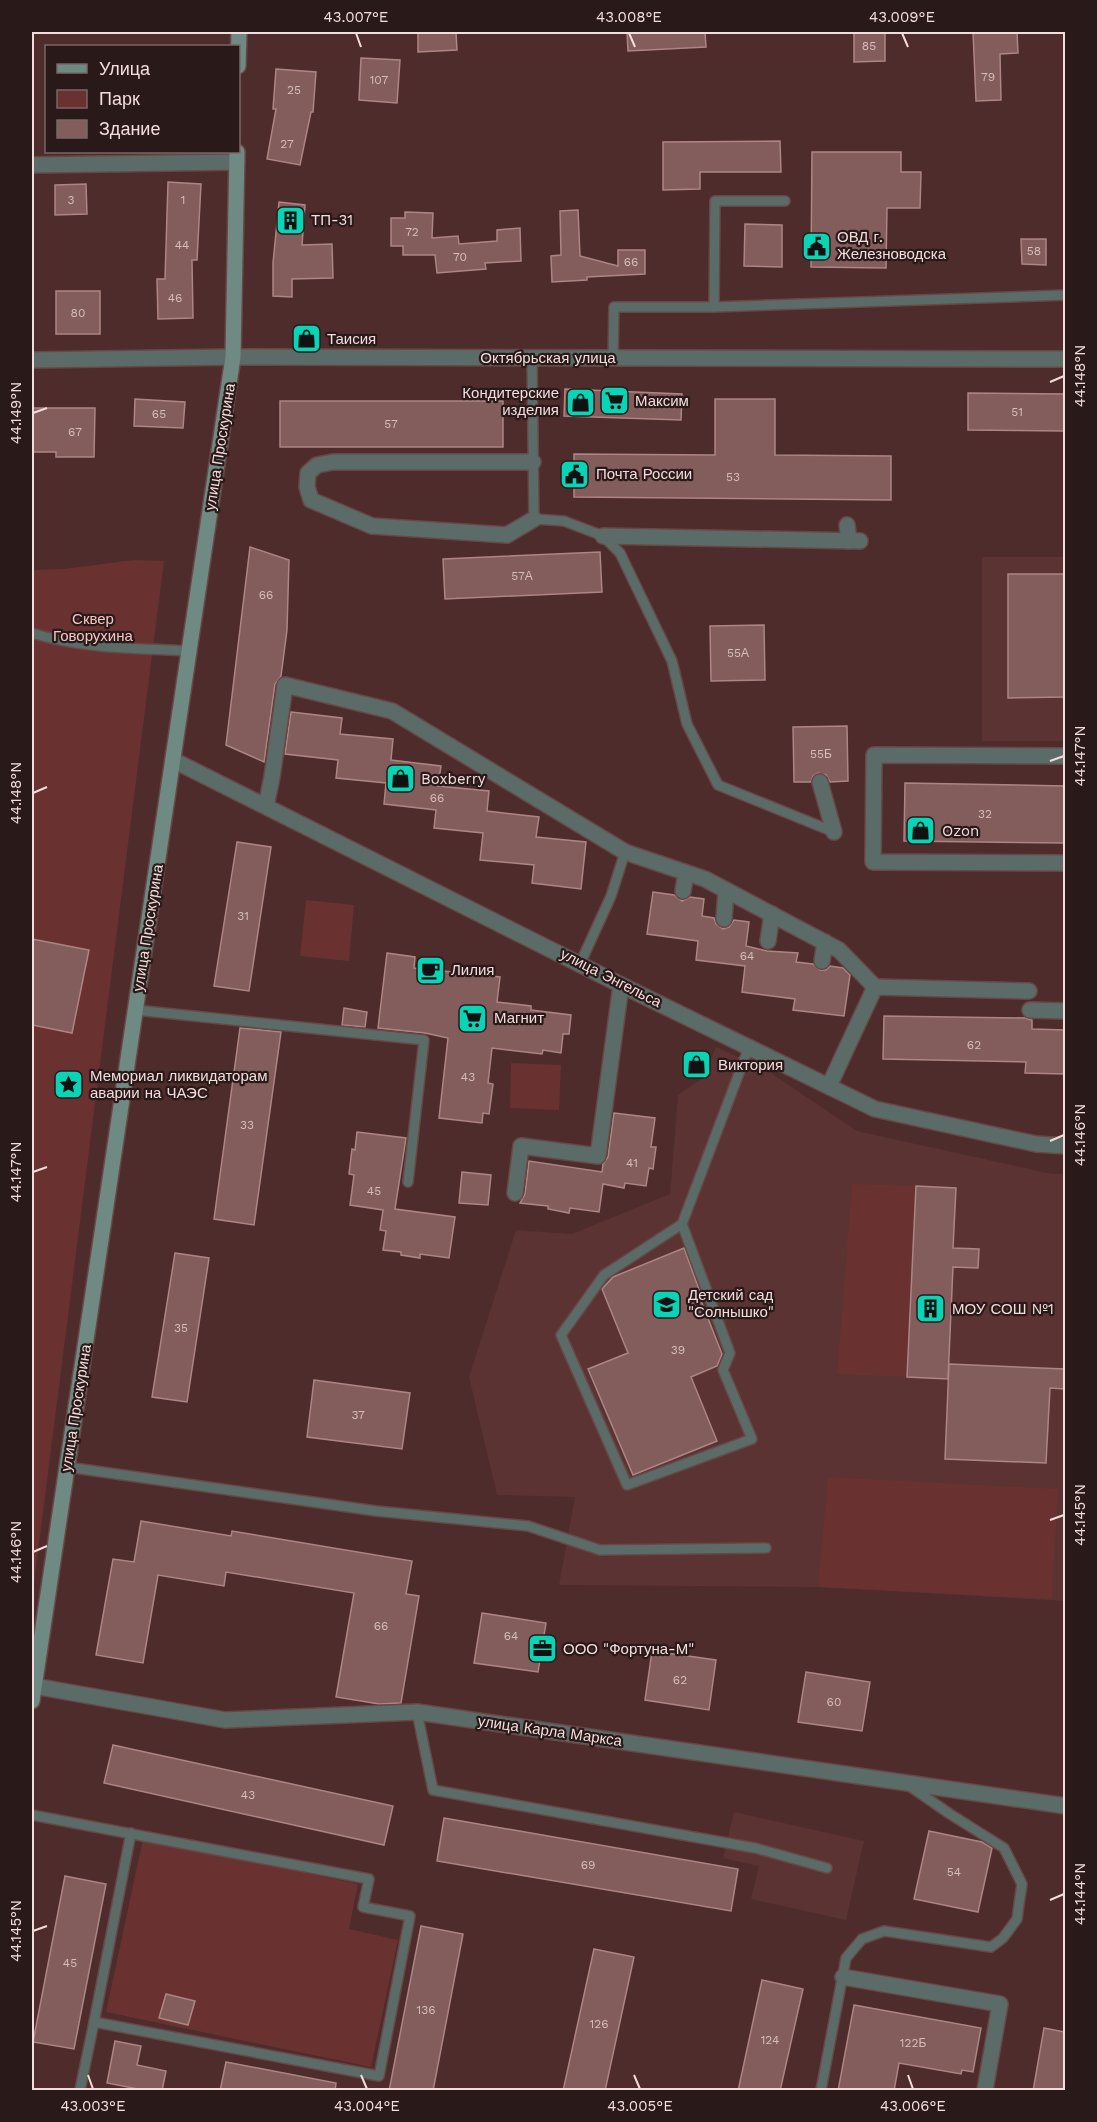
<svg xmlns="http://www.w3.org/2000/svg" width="1097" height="2122" viewBox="0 0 1097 2122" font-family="'Work Sans',sans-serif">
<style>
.built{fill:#5b3332}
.green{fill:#6a3131}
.building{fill:#825d5c;stroke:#ad8584;stroke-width:1.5}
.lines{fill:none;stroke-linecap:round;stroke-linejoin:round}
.lane-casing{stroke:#684847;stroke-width:12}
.street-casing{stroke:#684847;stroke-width:18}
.secondary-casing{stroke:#684847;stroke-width:18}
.lane{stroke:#5b6c68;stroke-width:9}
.street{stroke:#5b6c68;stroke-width:15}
.secondary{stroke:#6e8a82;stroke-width:15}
.ticks{fill:none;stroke:#f3dddc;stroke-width:2}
.labels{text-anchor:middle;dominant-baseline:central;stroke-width:4.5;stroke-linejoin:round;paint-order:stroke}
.number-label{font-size:12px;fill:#d7bdbc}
.poi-label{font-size:15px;fill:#f3dddc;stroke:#291919;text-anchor:start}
.street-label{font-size:15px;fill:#f3dddc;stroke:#291919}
.park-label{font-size:15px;fill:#f4c6c3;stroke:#291919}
.neatline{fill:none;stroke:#f3dddc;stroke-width:2}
.ticks-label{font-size:15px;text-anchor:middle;fill:#f3dddc}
</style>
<rect width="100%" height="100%" fill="#4d2c2b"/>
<!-- built -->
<g class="built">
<rect x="982" y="557" width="83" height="184"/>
<polygon points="716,1047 765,1069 857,1131 1052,1174 1065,1174 1065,1601 818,1587 559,1585 575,1497 497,1495 469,1377 516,1230 572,1234 670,1194 678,1095 703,1078"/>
<polygon points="734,1812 864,1841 846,1920 751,1899 759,1866 723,1858"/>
</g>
<!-- green -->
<g class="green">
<polygon points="134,560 164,561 33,1591 32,1591 32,570 64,569"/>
<polygon points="306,900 354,905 349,961 300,956"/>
<polygon points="511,1063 561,1065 559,1110 510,1108"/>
<polygon points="852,1184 916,1186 907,1377 837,1374"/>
<polygon points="828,1477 1058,1489 1052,1599 818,1587"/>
<polygon points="143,1839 358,1884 349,1929 398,1940 371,2067 106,2012"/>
</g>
<!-- building -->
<g class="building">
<polygon points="418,32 456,32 457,50 418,52"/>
<polygon points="627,32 705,32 706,47 628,51"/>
<polygon points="854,32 885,32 885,61 854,62"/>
<polygon points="973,32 1017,32 1018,53 1000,54 1001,100 976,101"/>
<polygon points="361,58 400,60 397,103 359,100"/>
<polygon points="276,69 316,72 313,112 311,112 300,165 267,159 276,109 273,109"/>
<polygon points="780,141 781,172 700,172 700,189 663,190 663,142"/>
<polygon points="812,152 901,152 901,172 921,172 920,208 887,208 886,268 811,267"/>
<polygon points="168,182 201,184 197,260 192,260 193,318 158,319 157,279 165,279"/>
<polygon points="86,184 87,214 55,215 55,185"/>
<polygon points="279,202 305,205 302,245 332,244 333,278 292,279 292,297 273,296 273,263"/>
<polygon points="578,210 580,256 618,266 618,250 645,250 645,274 587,277 587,280 552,282 551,256 561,255 560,211"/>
<polygon points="405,212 433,213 432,238 458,236 459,244 497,241 497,230 520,228 521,261 485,263 486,269 437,273 435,255 403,255 403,246 391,246 391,218 405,218"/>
<polygon points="745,224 782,225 782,267 744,266"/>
<polygon points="1021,239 1046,239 1046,265 1022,264"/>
<rect x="56" y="291" width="44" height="43"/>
<polygon points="565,389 682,394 681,420 564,416"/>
<polygon points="968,393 1065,394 1065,431 968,430"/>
<polygon points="135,399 185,402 183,428 134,426"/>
<polygon points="715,399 775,399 775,455 891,456 891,500 574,497 574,454 715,455"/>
<rect x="280" y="401" width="223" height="46"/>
<polygon points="32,408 95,408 94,457 56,457 56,452 32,452"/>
<polygon points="250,547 289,560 287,630 281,676 275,684 264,762 226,745"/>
<polygon points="600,552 602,592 445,599 443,559"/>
<polygon points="1008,574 1065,574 1065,697 1008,698"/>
<polygon points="764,625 765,680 711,681 710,626"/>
<polygon points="291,712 342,718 340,734 393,739 391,760 441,766 438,786 489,791 487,811 539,817 536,837 586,842 581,889 532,883 534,865 480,860 483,833 434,828 436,810 384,804 386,783 336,778 338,760 285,754"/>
<polygon points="847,726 848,781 830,782 826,775 818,773 813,776 811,782 794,782 793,727"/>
<polygon points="905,783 1065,786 1065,843 904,841"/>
<polygon points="237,842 271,847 249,991 214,986"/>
<polygon points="653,892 674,895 682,901 690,897 704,899 702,916 714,918 716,924 723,929 729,927 734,920 749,922 746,946 767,951 798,953 796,962 813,964 820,970 826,970 830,966 843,968 850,975 844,1016 793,1010 795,999 742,992 745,966 696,960 698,941 647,934"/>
<polygon points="32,939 89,950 72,1033 32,1025"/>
<polygon points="387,953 415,957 414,968 500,977 497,1002 531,1006 531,1010 571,1015 569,1034 563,1034 561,1053 543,1050 542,1054 492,1048 488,1083 493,1084 489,1114 483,1113 482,1123 439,1118 448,1038 425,1033 378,1028"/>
<polygon points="344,1008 367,1012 365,1027 342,1025"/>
<polygon points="884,1016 1025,1018 1032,1020 1032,1029 1065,1030 1065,1074 1025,1073 1026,1062 883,1059"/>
<polygon points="240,1028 281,1032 254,1225 214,1219"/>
<polygon points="614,1113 655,1118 651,1147 656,1147 653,1169 649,1168 646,1186 625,1183 624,1188 603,1184 599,1212 570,1208 569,1213 548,1209 548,1206 520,1203 525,1194 529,1161 602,1172 603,1164 608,1157"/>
<polygon points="357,1132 406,1138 395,1209 455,1217 449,1258 420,1254 420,1258 401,1255 401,1252 383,1250 386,1231 380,1230 383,1210 350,1205 354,1175 349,1174 352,1149 355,1150"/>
<polygon points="462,1172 491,1175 488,1205 459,1203"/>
<polygon points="916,1186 956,1188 953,1248 979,1249 978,1268 953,1267 948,1379 907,1377"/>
<polygon points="684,1248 700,1292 698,1293 722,1354 717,1366 691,1377 717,1441 633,1475 588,1369 628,1353 602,1289 613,1277"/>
<polygon points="175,1253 209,1258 187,1402 152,1397"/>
<polygon points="949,1364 1065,1369 1065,1389 1050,1388 1046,1463 945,1459"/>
<polygon points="314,1380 410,1393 402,1449 307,1437"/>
<polygon points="141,1521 231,1536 232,1531 412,1561 406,1594 419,1596 401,1703 379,1704 336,1697 354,1593 226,1572 224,1586 158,1575 143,1663 96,1655 113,1559 134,1562"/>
<polygon points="482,1613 546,1623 538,1672 474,1663"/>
<polygon points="652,1651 716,1660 709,1710 645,1700"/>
<polygon points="806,1672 870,1682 862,1731 798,1722"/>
<polygon points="113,1745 393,1806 384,1845 104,1783"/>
<polygon points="444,1818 738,1869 731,1911 437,1861"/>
<polygon points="929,1831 982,1842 992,1848 978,1912 914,1899"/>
<polygon points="65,1876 106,1884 74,2049 33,2042"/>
<polygon points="421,1926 463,1934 433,2091 389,2091"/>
<polygon points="594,1949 634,1957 605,2091 563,2091"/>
<polygon points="762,1980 803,1989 780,2091 738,2091"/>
<polygon points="166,1994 195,2001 188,2025 159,2018"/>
<polygon points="854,2005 981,2028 973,2072 962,2070 961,2074 899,2063 894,2091 838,2091"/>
<polygon points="1044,2028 1065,2032 1065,2091 1033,2091"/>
<polygon points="115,2041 141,2046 137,2065 166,2071 162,2091 148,2091 107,2083"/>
<polygon points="226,2062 336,2083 335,2091 220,2091"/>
</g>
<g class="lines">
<defs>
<g id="lane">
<polyline points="714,307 1066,295"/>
<polyline points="532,358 534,519 564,521 603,536 620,553 672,661 687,724 718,785 834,832"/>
<polyline points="613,358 614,307 714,307 715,201 785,201"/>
<path d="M32 633C82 649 137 648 189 651"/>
<polyline points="580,964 611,896 625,852"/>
<polyline points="135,1010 424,1040 408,1182"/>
<polyline points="682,1224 604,1275 561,1335 627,1485 752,1439 723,1370 730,1353 682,1224 749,1047"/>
<polyline points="67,1467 376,1511 528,1526 600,1550 766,1548"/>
<polyline points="417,1712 433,1790 755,1848 827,1868"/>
<polyline points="32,1815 369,1879 363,1907 410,1916 379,2076 94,2022 131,1833"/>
<polyline points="80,2090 94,2022"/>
<polyline points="821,2090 846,1958 862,1939 884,1931 991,1947 1003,1938 1017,1919 1019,1904 1022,1884 1004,1848 950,1814 908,1785"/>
</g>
<g id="street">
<polyline points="32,165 237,162"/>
<polyline points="32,360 233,357 1066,359"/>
<polyline points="533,462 333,462 317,465 308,473 307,487 311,500 372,526 507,535 534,519"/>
<polyline points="847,525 849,541"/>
<polyline points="603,536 860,541"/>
<polyline points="1066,756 874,755 873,862 1066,863"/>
<polyline points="173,760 621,985 875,1109 1036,1144 1066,1146"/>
<polyline points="820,782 834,832"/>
<polyline points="266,806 272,777 285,685 392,711 625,852 705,879 839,950 875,987"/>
<polyline points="683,891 686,873"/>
<polyline points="724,919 726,890"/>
<polyline points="768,941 772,914"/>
<polyline points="822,961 825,942"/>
<polyline points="1030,1010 1066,1011"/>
<polyline points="829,1086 875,987 1029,991"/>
<polyline points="515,1193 521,1146 598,1156 621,985"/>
<polyline points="34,1686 225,1720 417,1712 1066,1806"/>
<polyline points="843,1977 1000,2004 985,2090"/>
</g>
<g id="secondary">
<polyline points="238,66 239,32"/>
<polyline points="32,1701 233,357 237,152"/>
</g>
</defs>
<!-- lane casing -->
<use href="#lane" class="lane-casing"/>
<!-- street casing -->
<use href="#street" class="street-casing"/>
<!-- secondary casing -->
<use href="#secondary" class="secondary-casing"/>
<!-- lane -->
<use href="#lane" class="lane"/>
<!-- street -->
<use href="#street" class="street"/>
<!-- secondary -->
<use href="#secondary" class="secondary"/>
</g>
<!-- ticks -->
<path class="ticks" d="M356 33 361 47M629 33 635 47M902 33 908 47M1050 382 1064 376M33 413 47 408M1050 761 1064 756M33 793 47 787M1050 1141 1064 1135M33 1172 47 1167M1050 1520 1064 1515M33 1552 47 1546M1050 1900 1064 1894M33 1931 47 1926M88 2075 93 2089M361 2075 367 2089M634 2075 640 2089M908 2075 913 2089"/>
<!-- icons -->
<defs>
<symbol id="building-square" viewBox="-11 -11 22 22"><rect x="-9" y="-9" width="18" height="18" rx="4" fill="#07d5b6" stroke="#291919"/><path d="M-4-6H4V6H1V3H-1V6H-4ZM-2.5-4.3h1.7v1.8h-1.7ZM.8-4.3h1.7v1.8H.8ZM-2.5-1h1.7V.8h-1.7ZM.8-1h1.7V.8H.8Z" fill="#111"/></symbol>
<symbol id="civic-square" viewBox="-11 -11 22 22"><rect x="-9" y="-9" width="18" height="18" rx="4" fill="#07d5b6" stroke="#291919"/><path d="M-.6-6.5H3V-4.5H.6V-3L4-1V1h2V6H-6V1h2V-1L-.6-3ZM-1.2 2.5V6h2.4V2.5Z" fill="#111"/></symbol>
<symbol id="shop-square" viewBox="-11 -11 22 22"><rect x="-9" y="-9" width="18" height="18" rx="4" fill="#07d5b6" stroke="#291919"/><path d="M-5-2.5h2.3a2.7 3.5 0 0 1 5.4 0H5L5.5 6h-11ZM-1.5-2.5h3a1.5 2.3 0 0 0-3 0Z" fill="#111"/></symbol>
<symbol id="supermarket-square" viewBox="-11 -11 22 22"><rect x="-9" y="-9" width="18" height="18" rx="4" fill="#07d5b6" stroke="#291919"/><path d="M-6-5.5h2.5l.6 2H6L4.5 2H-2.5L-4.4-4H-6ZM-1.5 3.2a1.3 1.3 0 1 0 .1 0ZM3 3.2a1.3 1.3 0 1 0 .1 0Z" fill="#111"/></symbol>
<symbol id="cafe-square" viewBox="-11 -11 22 22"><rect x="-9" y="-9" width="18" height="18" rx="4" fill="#07d5b6" stroke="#291919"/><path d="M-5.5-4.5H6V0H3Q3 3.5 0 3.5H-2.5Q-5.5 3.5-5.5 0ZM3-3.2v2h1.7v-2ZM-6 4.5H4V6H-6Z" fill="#111"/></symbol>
<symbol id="sight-square" viewBox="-11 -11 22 22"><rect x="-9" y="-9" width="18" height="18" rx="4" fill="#07d5b6" stroke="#291919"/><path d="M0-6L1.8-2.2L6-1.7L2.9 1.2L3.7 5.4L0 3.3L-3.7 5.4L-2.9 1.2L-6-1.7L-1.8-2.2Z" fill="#111"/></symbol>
<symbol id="school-square" viewBox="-11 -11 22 22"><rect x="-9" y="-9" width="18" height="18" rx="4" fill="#07d5b6" stroke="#291919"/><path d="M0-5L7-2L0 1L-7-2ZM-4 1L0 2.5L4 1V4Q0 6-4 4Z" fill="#111"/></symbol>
<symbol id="office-square" viewBox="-11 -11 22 22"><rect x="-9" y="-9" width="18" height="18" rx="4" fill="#07d5b6" stroke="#291919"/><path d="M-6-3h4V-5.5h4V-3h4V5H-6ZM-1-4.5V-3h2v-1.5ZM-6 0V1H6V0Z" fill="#111"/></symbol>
</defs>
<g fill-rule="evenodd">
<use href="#building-square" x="274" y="204" width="33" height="33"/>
<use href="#civic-square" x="800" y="230" width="33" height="33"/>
<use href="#shop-square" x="290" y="322" width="33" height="33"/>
<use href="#supermarket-square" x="598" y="384" width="33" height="33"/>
<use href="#shop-square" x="564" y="386" width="33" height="33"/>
<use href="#civic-square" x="558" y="458" width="33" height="33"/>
<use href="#shop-square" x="384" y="762" width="33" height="33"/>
<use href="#shop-square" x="904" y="814" width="33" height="33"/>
<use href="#cafe-square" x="414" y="954" width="33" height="33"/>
<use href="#supermarket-square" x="456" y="1002" width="33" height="33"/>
<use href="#shop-square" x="680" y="1048" width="33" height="33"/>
<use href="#sight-square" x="52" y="1068" width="33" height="33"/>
<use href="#school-square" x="650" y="1288" width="33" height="33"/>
<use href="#building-square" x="914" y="1292" width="33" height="33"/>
<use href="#office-square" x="526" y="1632" width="33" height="33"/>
</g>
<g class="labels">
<!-- number labels -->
<g class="number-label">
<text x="869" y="46">85</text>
<text x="988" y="77">79</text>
<text x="379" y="80">107</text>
<text x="294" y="90">25</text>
<text x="287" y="144">27</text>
<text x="71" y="200">3</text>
<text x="183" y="200">1</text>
<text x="412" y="232">72</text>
<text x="182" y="245">44</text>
<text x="1034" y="251">58</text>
<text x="460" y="257">70</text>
<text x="631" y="262">66</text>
<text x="175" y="298">46</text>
<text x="78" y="313">80</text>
<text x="1017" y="412">51</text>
<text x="159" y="414">65</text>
<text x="391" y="424">57</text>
<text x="75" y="432">67</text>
<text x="733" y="477">53</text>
<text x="522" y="576">57А</text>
<text x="266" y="595">66</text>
<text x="738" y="653">55А</text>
<text x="821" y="754">55Б</text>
<text x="437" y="798">66</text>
<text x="985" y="814">32</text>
<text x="243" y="916">31</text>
<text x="747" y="956">64</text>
<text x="974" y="1045">62</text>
<text x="468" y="1077">43</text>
<text x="247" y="1125">33</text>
<text x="632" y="1163">41</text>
<text x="374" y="1191">45</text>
<text x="181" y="1328">35</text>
<text x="678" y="1350">39</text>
<text x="358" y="1415">37</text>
<text x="381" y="1626">66</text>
<text x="511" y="1636">64</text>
<text x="680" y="1680">62</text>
<text x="834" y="1702">60</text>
<text x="248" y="1795">43</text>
<text x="588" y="1865">69</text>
<text x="954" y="1872">54</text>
<text x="70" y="1963">45</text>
<text x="426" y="2010">136</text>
<text x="599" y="2024">126</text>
<text x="770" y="2040">124</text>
<text x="913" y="2043">122Б</text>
</g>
<!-- poi labels -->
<g class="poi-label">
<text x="311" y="220">ТП-31</text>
<text x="837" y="237">ОВД г.<tspan x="837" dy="17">Железноводска</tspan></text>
<text x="327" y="339">Таисия</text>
<text x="559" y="393" text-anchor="end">Кондитерские<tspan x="559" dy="17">изделия</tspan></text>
<text x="635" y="401">Максим</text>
<text x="596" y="474">Почта России</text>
<text x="421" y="779">Boxberry</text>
<text x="942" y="831">Ozon</text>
<text x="451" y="970">Лилия</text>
<text x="494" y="1018">Магнит</text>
<text x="718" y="1065">Виктория</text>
<text x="90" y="1076">Мемориал ликвидаторам<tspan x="90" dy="17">аварии на ЧАЭС</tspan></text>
<text x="688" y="1295">Детский сад<tspan x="688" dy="17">"Солнышко"</tspan></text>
<text x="952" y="1309">МОУ СОШ №1</text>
<text x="563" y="1649">ООО "Фортуна-М"</text>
</g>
<!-- street labels -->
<g class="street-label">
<text x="548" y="358">Октябрьская улица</text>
<text transform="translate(220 447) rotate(-81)">улица Проскурина</text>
<text transform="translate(148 928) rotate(-81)">улица Проскурина</text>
<text transform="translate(611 978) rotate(27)">улица Энгельса</text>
<text transform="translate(76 1408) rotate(-81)">улица Проскурина</text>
<text transform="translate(550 1731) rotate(8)">улица Карла Маркса</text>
</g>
<!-- park labels -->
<g class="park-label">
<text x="93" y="619">Сквер<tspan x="93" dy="17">Говорухина</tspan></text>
</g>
</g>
<!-- border -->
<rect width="1097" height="2122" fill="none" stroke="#291919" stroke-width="66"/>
<!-- legend -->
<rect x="45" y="45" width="195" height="108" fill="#291919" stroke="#7a6767" stroke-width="1.5"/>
<rect x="57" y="64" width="30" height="9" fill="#6e8a82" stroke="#7a6767" stroke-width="1.5"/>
<text x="99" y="75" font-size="18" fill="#f3dddc">Улица</text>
<rect x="57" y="90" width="30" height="18" fill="#6a3131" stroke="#7a6767" stroke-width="1.5"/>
<text x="99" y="105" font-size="18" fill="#f3dddc">Парк</text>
<rect x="57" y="120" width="30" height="18" fill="#825d5c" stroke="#7a6767" stroke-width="1.5"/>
<text x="99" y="135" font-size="18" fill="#f3dddc">Здание</text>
<rect x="33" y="33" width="1031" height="2056" class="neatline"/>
<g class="ticks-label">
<text x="356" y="22">43.007°E</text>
<text x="629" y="22">43.008°E</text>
<text x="902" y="22">43.009°E</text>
<text transform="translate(1080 376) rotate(-90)" y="5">44.148°N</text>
<text transform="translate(16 413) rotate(-90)" y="5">44.149°N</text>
<text transform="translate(1080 756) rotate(-90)" y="5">44.147°N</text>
<text transform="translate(16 793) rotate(-90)" y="5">44.148°N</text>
<text transform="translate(1080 1135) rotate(-90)" y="5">44.146°N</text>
<text transform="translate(16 1172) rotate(-90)" y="5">44.147°N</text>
<text transform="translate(1080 1515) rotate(-90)" y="5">44.145°N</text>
<text transform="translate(16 1552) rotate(-90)" y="5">44.146°N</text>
<text transform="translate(1080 1894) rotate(-90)" y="5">44.144°N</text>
<text transform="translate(16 1931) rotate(-90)" y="5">44.145°N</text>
<text x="93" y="2111">43.003°E</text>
<text x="367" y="2111">43.004°E</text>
<text x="640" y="2111">43.005°E</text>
<text x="913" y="2111">43.006°E</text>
</g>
</svg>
